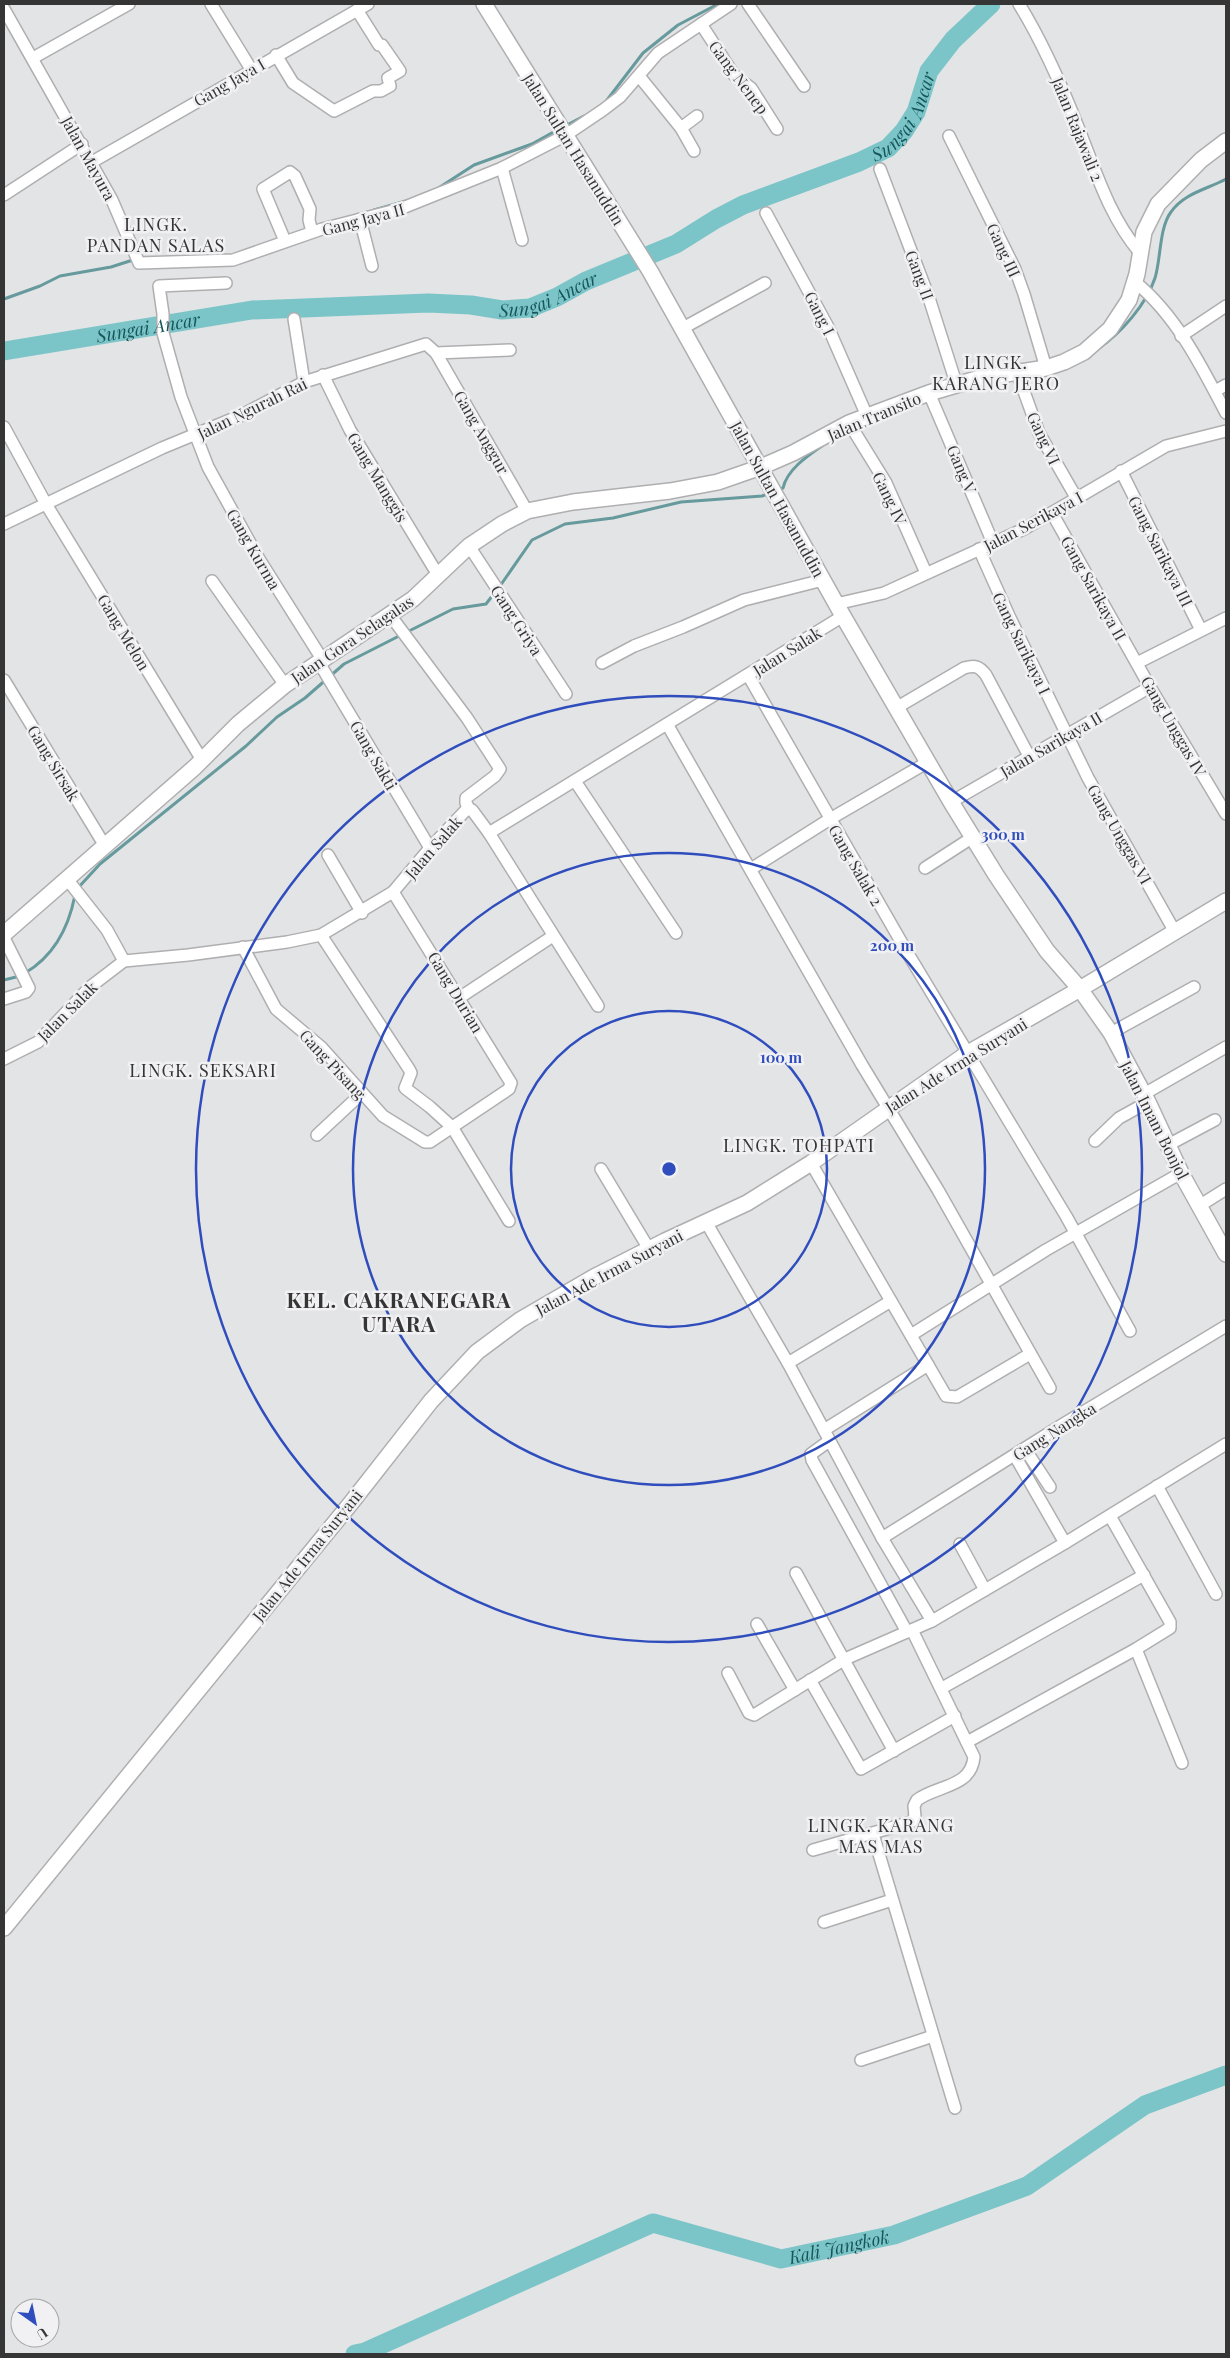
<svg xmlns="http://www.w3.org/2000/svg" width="1230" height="2358" viewBox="0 0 1230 2358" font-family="'Playfair Display',serif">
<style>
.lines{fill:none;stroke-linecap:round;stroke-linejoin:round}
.stream{stroke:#669a9d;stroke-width:3}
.river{stroke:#7bc5c9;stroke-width:19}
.street-casing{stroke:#afafb1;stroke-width:14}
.secondary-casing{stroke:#afafb1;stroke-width:18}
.street{stroke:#fff;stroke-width:11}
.secondary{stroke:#fff;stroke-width:15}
.ring{fill:none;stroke:#2f4dbd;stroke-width:2.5}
.labels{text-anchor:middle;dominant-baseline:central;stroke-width:5;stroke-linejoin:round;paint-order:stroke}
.street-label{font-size:16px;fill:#353536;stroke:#f1f1f3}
.water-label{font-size:18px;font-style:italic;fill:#165659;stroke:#f1f1f3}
.neighbourhood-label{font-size:18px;letter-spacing:1px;fill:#353536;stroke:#f1f1f3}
.district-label{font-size:21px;font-weight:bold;letter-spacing:1px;fill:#353536;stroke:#f1f1f3}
.centre{fill:#2f4dbd;stroke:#f1f1f3;stroke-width:2.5}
.ring-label{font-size:15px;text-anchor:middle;font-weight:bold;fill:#2f4dbd;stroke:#f1f1f3;stroke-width:5;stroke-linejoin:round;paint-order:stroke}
</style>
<rect width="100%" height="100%" fill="#e3e4e5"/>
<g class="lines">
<!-- stream -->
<g class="stream">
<polyline points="607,100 643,53 678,25 718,4"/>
<polyline points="565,126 584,116"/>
<polyline points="440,187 474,165 532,144 557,130"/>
<polyline points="374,210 406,201"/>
<polyline points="4,299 40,286 60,276 111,267 136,259"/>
<path d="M1098 349C1121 333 1146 305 1155 278 1161 259 1159 228 1171 212 1184 193 1208 189 1226 179"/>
<polyline points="1033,377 1046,375"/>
<polyline points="857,429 885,417"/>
<polyline points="836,438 851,432"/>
<path d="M778 490 783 488C787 470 807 456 822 446"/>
<polyline points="500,586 532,540 565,524 613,518 681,502 762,496 770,493"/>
<polyline points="407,632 453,609 486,604 496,591"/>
<polyline points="77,889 100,864 246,746 277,717 305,698 344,664 401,635"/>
<path d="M25 973C54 956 69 926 75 895"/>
<polyline points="4,980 20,976"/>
</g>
<!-- river -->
<g class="river">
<path id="s1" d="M4 351 252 310 428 303 471 305 502 310 530 308 557 297 586 281 676 244 716 219 743 205 859 162 888 148 904 131 916 112 929 71 953 40 991 4"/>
<path id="s2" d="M355 2354 365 2352 653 2223 781 2259 894 2235 1027 2186 1145 2105 1226 2075"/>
</g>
<defs>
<g id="street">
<polyline points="211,4 251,69"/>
<polyline points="748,4 804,86"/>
<path d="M1019 4C1043 43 1061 84 1078 127 1096 172 1109 216 1140 253"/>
<polyline points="4,9 112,200 139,263 233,260 322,229 400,209 502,168 566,135 603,110 620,97 658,53 731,4"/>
<polyline points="701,24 734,75 751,88 777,129"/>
<polyline points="276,55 293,83 334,111 373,91 381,91 390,86 388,78 400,71 382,45 379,45 357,10"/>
<polyline points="33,58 129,4"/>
<polyline points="639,76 681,128 694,151"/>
<polyline points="681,128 697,116"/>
<polyline points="949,136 1015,269 1024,294 1046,368"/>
<polyline points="92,162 368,4"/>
<polyline points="502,168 522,240"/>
<polyline points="880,169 929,298 956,383"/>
<polyline points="4,195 82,144"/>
<polyline points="766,213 828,327 867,416"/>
<polyline points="360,219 372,266"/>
<polyline points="285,241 263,189 290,172 295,176 310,209 309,220 312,232"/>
<path d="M1135 282C1176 315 1202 367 1226 413"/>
<polyline points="226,283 159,286 163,314 163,333 181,397 208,467 259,559 322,659"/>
<polyline points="294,319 304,382"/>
<polyline points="683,328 765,283"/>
<polyline points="1181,336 1226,306"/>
<polyline points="436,353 527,511"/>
<polyline points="1017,372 1039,433 1077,499"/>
<polyline points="323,375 350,430 438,575"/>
<polyline points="1215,391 1226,385"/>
<polyline points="929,393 993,543"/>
<polyline points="849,423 886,483 926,573"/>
<polyline points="4,427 46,504 202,760"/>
<polyline points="1121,471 1201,630"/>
<polyline points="1052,513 1150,687 1226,814"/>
<polyline points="4,524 162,448 242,415 304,382 426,344 436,353 510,350"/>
<polyline points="469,546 566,694"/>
<polyline points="979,549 1010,618 1088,778 1175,932"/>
<polyline points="212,581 285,685"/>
<polyline points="836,604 884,593 1024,529 1166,446 1226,431"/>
<polyline points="390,615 467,718 500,769 495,776 466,798 466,803 469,809"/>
<polyline points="318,661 430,848"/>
<polyline points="602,663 634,646 683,627 744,600 823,580"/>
<polyline points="1137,663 1226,618"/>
<polyline points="748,675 907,952 1066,1216 1130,1331"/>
<polyline points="4,680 105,846"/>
<path d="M896 708 964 668C975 665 979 666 986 675L1029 756"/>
<polyline points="667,724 862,1065 938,1190 1050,1388"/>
<polyline points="575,781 676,933"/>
<polyline points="951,802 1150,687"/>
<polyline points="489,833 598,1006"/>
<polyline points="328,855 362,913"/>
<polyline points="925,868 973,837"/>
<polyline points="751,869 830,819 928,762"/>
<polyline points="67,879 107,930 124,961"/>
<polyline points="321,935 409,1069 411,1073 405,1088 430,1107 452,1127 509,1221"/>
<polyline points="4,938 29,988 26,992 4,999"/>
<polyline points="243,947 276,1009 321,1047 383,1116 425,1142 430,1142 509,1089 511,1083 393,892"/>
<polyline points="459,998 553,936"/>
<polyline points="1111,1033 1194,987"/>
<polyline points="4,1059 38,1042 90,987 124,961 188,955 287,942 321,935 393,892 430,848 466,810 472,810 489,833 843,616"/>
<polyline points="1144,1094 1226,1047"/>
<polyline points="317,1135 361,1094"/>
<polyline points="1095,1141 1119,1118 1148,1102"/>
<polyline points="1168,1145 1215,1120"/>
<polyline points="811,1163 946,1396 957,1397 1030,1354"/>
<polyline points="601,1169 649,1249"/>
<polyline points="1199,1206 1226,1189"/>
<polyline points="706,1222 788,1363 882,1538 932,1621"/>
<polyline points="911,1335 1046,1250 1181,1173"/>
<polyline points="788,1363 891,1301"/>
<polyline points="824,1430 928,1365"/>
<polyline points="829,1441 811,1454 812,1460 907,1632"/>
<polyline points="1025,1449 1050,1487"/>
<polyline points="1015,1456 1065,1543"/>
<polyline points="1157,1486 1216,1594"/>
<polyline points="882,1538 1062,1425 1226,1326"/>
<polyline points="960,1544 985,1590"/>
<polyline points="796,1573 894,1751"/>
<polyline points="757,1624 795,1690"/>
<polyline points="1136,1649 1182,1763"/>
<polyline points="728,1673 749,1713 754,1715 845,1659 932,1621 1065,1543 1226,1444"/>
<polyline points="810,1680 861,1769 955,1716"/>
<polyline points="942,1688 1144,1575"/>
<polyline points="967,1742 1136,1649 1170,1628 1170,1622 1110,1516"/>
<polyline points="873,1834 955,2108"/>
<path d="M813 1850 911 1822 915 1817 914 1806 917 1800C937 1785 971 1788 974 1757L912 1630"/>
<polyline points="824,1922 892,1900"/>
<polyline points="861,2060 933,2036"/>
</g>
<g id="secondary">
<polyline points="484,4 650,271 843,616 951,802 996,875 1047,951 1080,989 1111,1033 1148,1102 1181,1173 1226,1254"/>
<polyline points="4,934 195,767 238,724 285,685 413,599 469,546 502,524 527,511 573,502 670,491 718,482 761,467 793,453 849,423 929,393 980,378 1046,368 1064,362 1084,352 1110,329 1129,300 1137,274 1144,232 1158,204 1201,160 1226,141"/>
<polyline points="4,1928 351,1503 431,1401 477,1352 520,1320 594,1277 665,1241 747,1203 811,1163 968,1053 1080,989 1226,901"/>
</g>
</defs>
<!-- street casing -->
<use href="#street" class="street-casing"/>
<!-- secondary casing -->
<use href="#secondary" class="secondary-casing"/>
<!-- street -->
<use href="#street" class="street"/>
<!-- secondary -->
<use href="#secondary" class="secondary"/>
</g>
<!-- distance rings -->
<g class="ring">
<circle cx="669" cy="1169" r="158"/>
<circle cx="669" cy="1169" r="316"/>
<circle cx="669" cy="1169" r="473"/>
</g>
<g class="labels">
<!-- street labels -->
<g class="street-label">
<text transform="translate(739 77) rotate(53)">Gang Nenep</text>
<text transform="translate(229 82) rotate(-30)">Gang Jaya I</text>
<text transform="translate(1078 129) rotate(68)">Jalan Rajawali 2</text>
<text transform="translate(574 149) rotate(58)">Jalan Sultan Hasanuddin</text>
<text transform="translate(89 158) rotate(61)">Jalan Mayura</text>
<text transform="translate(363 219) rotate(-15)">Gang Jaya II</text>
<text transform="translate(1004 250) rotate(65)">Gang III</text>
<text transform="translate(920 275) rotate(69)">Gang II</text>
<text transform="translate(820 313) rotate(63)">Gang I</text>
<text transform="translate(252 408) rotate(-26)">Jalan Ngurah Rai</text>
<text transform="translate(874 416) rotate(-23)">Jalan Transito</text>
<text transform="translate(482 432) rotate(60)">Gang Anggur</text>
<text transform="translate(1044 438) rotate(65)">Gang VI</text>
<text transform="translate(962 469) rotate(67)">Gang V</text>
<text transform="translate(378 477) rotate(59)">Gang Manggis</text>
<text transform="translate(890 498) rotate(64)">Gang IV</text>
<text transform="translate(778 499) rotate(61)">Jalan Sultan Hasanuddin</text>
<text transform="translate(1033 521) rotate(-28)">Jalan Serikaya I</text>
<text transform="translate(254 549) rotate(60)">Gang Kurma</text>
<text transform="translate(1161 551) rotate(63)">Gang Sarikaya III</text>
<text transform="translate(1094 588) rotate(61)">Gang Sarikaya II</text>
<text transform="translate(517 620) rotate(57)">Gang Griya</text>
<text transform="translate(124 632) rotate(59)">Gang Melon</text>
<text transform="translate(352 639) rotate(-34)">Jalan Gora Selagalas</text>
<text transform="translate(1022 643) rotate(64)">Gang Sarikaya I</text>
<text transform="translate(787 651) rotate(-32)">Jalan Salak</text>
<text transform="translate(1174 726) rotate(60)">Gang Unggas IV</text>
<text transform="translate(1051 744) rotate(-30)">Jalan Sarikaya II</text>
<text transform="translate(374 755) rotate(60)">Gang Sakti</text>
<text transform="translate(54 763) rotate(59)">Gang Sirsak</text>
<text transform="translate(1120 834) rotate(60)">Gang Unggas VI</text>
<text transform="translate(433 847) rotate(-49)">Jalan Salak</text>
<text transform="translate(856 865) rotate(60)">Gang Salak 2</text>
<text transform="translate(456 992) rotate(59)">Gang Durian</text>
<text transform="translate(67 1011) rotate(-45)">Jalan Salak</text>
<text transform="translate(333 1064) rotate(47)">Gang Pisang</text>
<text transform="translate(956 1065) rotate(-32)">Jalan Ade Irma Suryani</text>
<text transform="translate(1155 1120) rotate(63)">Jalan Imam Bonjol</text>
<text transform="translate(609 1272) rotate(-28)">Jalan Ade Irma Suryani</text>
<text transform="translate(1054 1431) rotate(-32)">Gang Nangka</text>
<text transform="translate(307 1555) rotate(-51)">Jalan Ade Irma Suryani</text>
</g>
<!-- water labels -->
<g class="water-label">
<text stroke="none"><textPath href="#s1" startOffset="958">Sungai Ancar</textPath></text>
<text stroke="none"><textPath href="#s1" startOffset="551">Sungai Ancar</textPath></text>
<text stroke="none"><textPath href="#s1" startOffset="146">Sungai Ancar</textPath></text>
<text stroke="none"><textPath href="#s2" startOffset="518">Kali Jangkok</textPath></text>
</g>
<!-- neighbourhood labels -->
<g class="neighbourhood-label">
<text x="156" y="224">LINGK.<tspan x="156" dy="21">PANDAN SALAS</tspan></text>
<text x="996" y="362">LINGK.<tspan x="996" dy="21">KARANG JERO</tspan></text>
<text x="203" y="1070">LINGK. SEKSARI</text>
<text x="799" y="1145">LINGK. TOHPATI</text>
<text x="881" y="1825">LINGK. KARANG<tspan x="881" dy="21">MAS MAS</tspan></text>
</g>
<!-- district labels -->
<g class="district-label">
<text x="399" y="1299">KEL. CAKRANEGARA<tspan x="399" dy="24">UTARA</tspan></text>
</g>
</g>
<circle cx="669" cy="1169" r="8" class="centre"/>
<g class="ring-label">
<text x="1003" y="840">300 m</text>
<text x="892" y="951">200 m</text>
<text x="781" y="1063">100 m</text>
</g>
<!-- border -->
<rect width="1230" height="2358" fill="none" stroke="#353536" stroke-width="10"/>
<!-- north arrow -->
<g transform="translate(35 2323) rotate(147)"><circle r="24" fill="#f1f1f3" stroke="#a6a6a7"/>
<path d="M0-4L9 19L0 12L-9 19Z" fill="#2f4dbd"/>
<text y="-8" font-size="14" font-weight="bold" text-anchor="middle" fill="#353536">U</text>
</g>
</svg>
